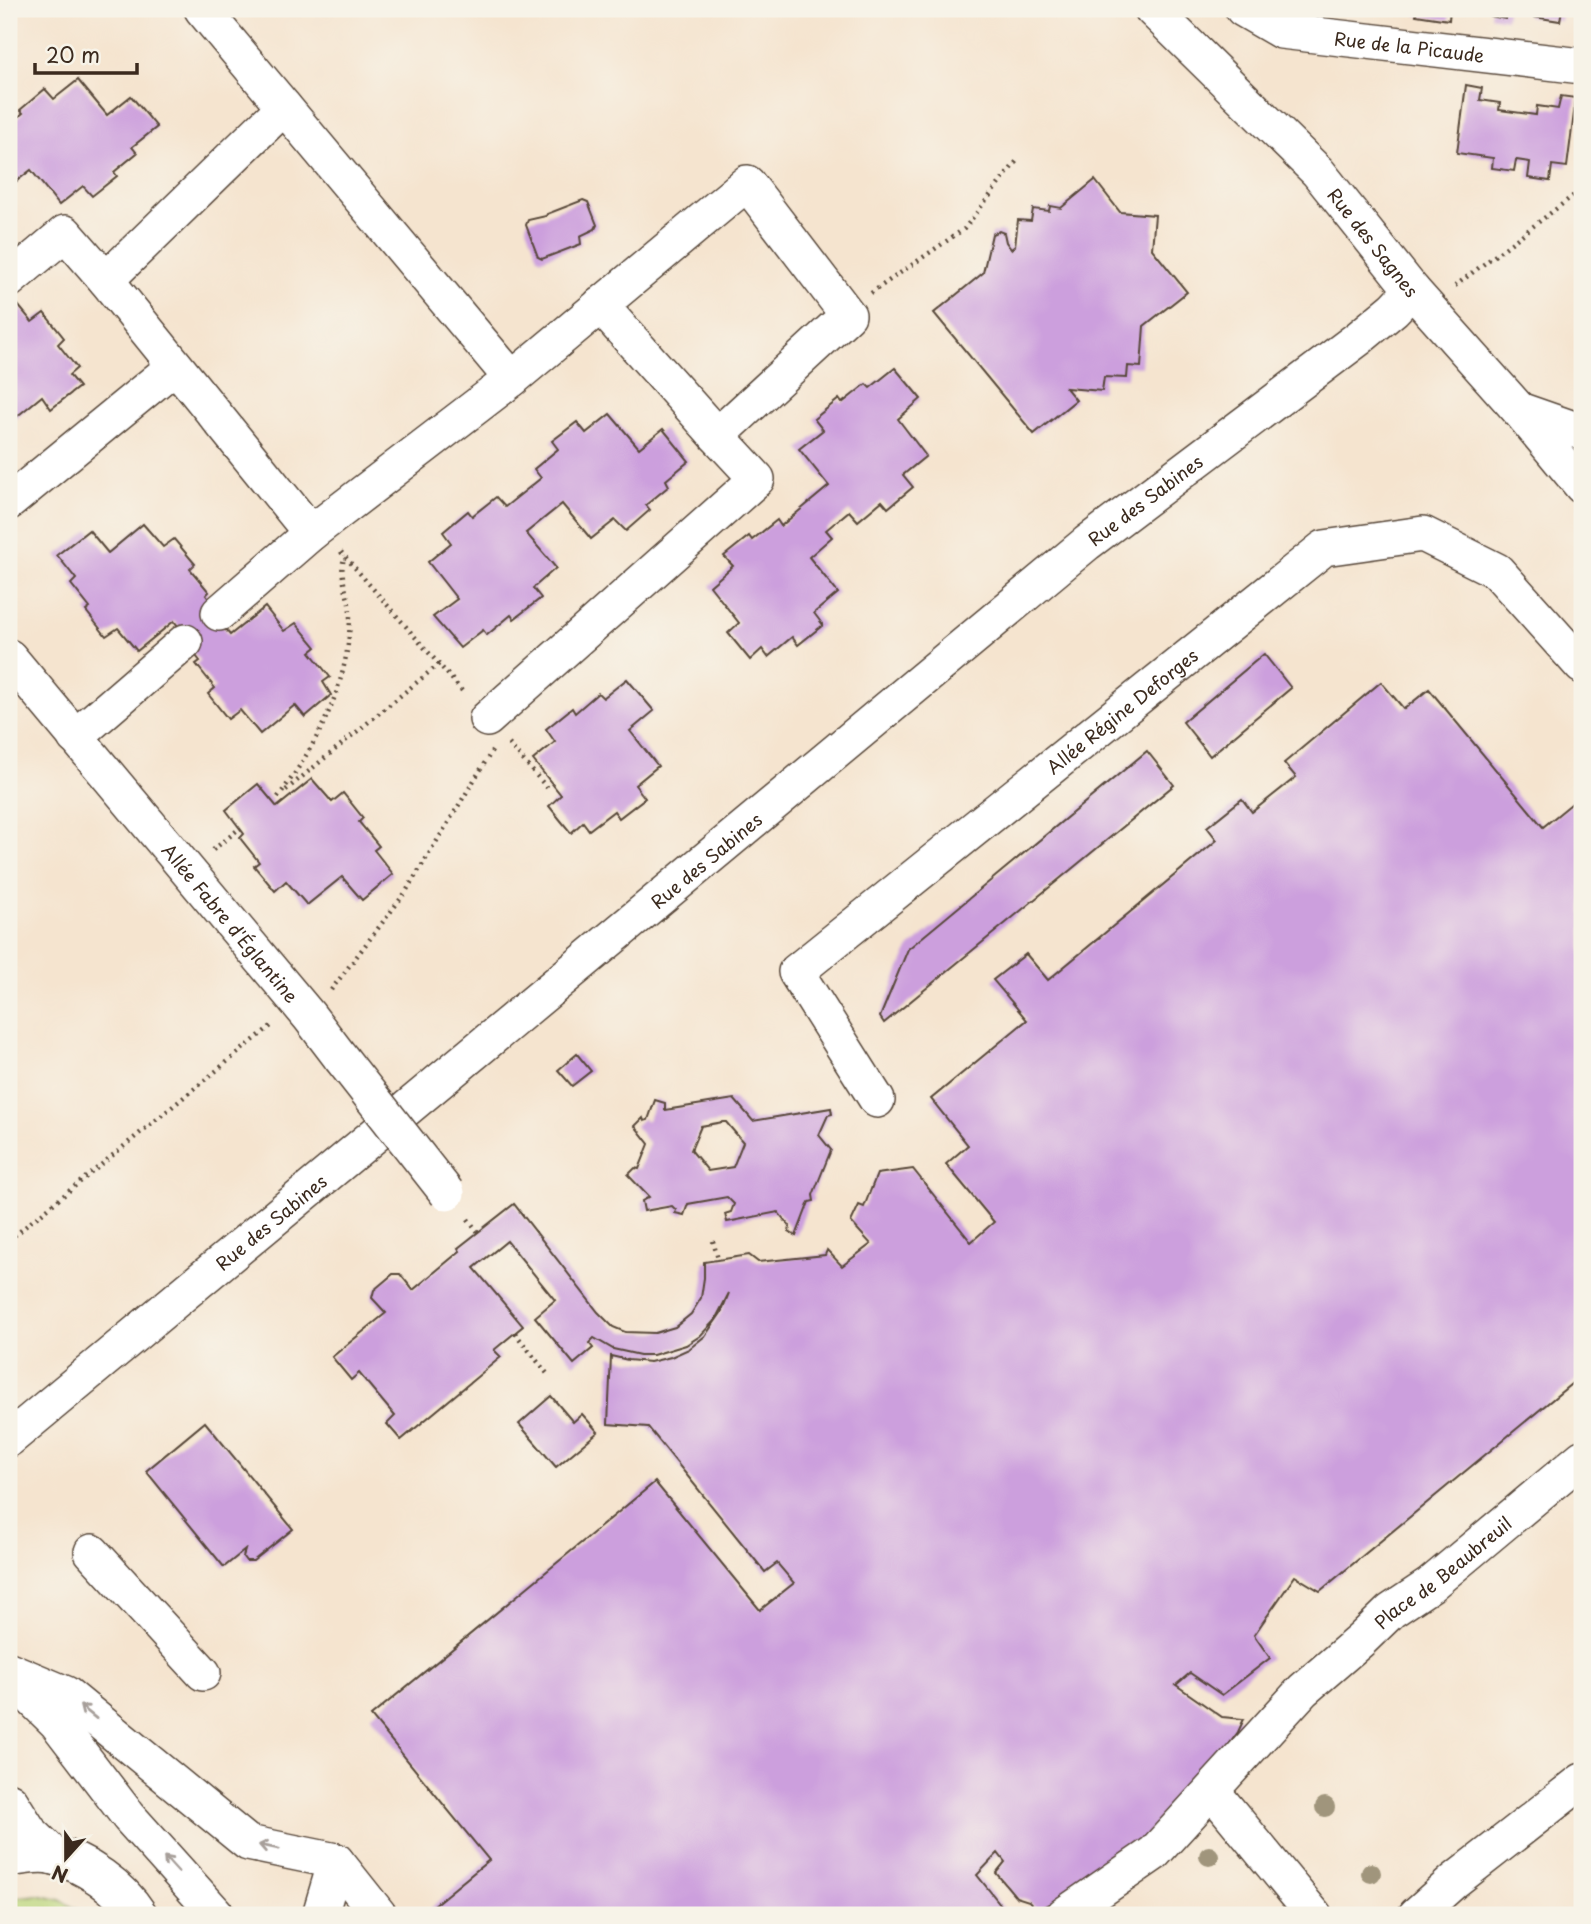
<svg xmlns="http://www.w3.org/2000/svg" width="1591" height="1924" viewBox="0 0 1591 1924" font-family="'Playpen Sans',sans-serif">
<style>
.green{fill:#bcd67c;stroke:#7c804d;stroke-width:2}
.building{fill:#cc9fdd;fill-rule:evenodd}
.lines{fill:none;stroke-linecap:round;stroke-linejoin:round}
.minor-casing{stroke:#574639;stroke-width:38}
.major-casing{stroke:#574639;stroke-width:41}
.path{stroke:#574639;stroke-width:4.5;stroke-dasharray:2 5;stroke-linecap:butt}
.minor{stroke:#fff;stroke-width:35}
.major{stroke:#fff;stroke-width:38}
.minor-bridge-casing{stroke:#574639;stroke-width:38;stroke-linecap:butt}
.minor-bridge{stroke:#fff;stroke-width:35}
.tree{fill:#a0957b}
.oneway{stroke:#a79f9a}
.labels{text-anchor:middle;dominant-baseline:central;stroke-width:5;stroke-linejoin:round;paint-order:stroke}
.street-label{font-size:18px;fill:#3b2a1e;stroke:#f7f3e8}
</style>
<rect width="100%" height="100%" fill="#f7f3e8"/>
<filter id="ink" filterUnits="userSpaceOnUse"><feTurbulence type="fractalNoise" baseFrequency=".0143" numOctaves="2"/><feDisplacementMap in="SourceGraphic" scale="14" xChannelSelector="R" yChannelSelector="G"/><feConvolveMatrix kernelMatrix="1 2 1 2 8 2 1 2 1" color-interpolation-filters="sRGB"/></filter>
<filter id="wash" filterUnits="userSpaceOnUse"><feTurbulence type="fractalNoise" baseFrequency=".00686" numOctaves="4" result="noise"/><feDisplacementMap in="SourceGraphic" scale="28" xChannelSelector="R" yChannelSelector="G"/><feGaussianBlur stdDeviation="1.57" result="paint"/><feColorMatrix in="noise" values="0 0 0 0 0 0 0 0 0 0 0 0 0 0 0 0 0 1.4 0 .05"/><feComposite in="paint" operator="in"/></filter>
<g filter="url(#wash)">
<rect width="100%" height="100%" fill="#f5e4cf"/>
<!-- green -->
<polygon class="green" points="38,1895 60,1900 86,1915 9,1915 9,1898"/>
<g id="blocks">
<!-- building -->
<g class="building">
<polygon points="1417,9 1450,9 1449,20 1416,15"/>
<polygon points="1491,9 1507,9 1506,19 1490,16"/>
<polygon points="1528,9 1562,9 1560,21 1527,16"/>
<polygon points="78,80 107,115 131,96 157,127 132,147 137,153 114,172 117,176 92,196 83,186 59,205 31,170 9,187 9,125 23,113 20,110 45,89 54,99"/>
<polygon points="1466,85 1482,88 1480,100 1500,103 1499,110 1536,115 1537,106 1558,109 1561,96 1576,98 1567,167 1552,165 1550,181 1528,178 1530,162 1516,160 1514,171 1492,168 1493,158 1457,153"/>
<polygon points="1095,180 1120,212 1155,215 1152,249 1187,292 1144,326 1141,367 1128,366 1127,378 1104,377 1102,391 1066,388 1076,400 1034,434 934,313 983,273 992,234 999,231 1004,233 1006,242 1011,249 1015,246 1018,220 1031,221 1033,209 1049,211 1050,206 1061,208"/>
<polygon points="583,200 588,202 597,225 595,229 580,236 581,244 542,259 538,257 526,225 528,220 546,216 547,214"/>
<polygon points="13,299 32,322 44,313 64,338 58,344 77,368 69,375 79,387 51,409 42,396 9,423 9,302"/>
<polygon points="895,368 921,399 898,419 926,456 903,475 913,487 888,508 882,501 858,521 849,511 826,530 832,537 809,557 838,593 814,613 823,625 798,645 792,637 768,657 762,649 750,660 728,633 739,623 710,586 733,566 724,556 749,536 752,540 777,520 781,526 829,486 799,449 823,430 814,419 839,399 842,403 866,384 870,388"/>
<polygon points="610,414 639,448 663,429 689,461 666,480 669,486 646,505 650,510 626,531 615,520 591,539 562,504 526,533 556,568 533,588 541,598 514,619 511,615 487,635 483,630 460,648 433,617 457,599 428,562 451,543 443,532 468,511 472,516 496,497 505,507 541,478 534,469 558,449 552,441 577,422 586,433"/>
<polygon points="143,524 163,547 174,539 195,564 190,569 209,592 206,595 219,613 220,623 230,635 265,607 284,631 296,623 316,647 310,652 330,677 323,682 331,695 305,717 295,705 260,734 240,710 228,719 208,694 215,688 196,664 200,661 178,633 181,630 174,621 137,651 118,628 106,636 86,611 90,608 71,584 76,579 57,555 89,530 108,553"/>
<polygon points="1264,654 1291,688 1210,756 1183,722"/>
<polygon points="627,679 654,711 630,731 658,766 635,785 645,798 619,818 614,811 589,830 583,822 571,833 549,806 561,795 533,760 555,742 546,729 572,708 575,713 598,693 603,698"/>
<polygon points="1381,682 1404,709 1429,689 1543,827 1582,795 1582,1375 1320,1591 1295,1576 1254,1635 1270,1658 1222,1695 1190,1673 1176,1685 1222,1717 1244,1719 1238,1732 1217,1761 1140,1843 1065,1896 1037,1910 1029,1901 1016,1897 996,1873 1005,1862 998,1853 977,1875 1005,1910 999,1915 422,1915 489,1860 371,1716 655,1482 760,1610 794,1583 777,1563 765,1572 648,1427 608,1424 611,1356 628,1360 650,1362 671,1357 689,1349 705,1336 721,1313 729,1293 715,1320 700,1336 686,1345 653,1355 640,1355 613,1349 594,1338 589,1343 593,1348 574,1364 535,1317 555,1300 507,1241 474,1268 523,1326 494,1350 501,1357 401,1440 387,1424 395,1416 359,1373 351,1380 332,1357 386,1313 372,1298 374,1290 393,1274 400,1274 413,1290 460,1251 458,1248 514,1204 598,1312 613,1327 625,1332 655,1333 675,1327 691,1314 701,1298 704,1278 704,1262 749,1255 758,1262 825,1255 827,1250 842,1266 871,1244 851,1222 859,1205 864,1207 877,1174 913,1169 971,1242 994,1222 946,1164 968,1145 931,1099 1027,1020 993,980 1026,954 1048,980 1217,840 1207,827 1242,799 1252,812 1296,777 1284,763"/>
<polygon points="1147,751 1174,785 884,1023 880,1017 908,949"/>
<polygon points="312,779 332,802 343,793 363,818 359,822 379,846 374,850 393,874 362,900 342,877 307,905 286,881 275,891 254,866 259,862 240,838 244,834 226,810 258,784 277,807"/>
<polygon points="577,1054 591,1071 572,1086 558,1070"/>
<path d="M734 1099 753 1121 831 1108 832 1114 828 1115 819 1135 831 1150 813 1195 814 1201 809 1202 796 1236 789 1232 790 1227 778 1212 727 1222 725 1214 731 1212 734 1204 727 1197 688 1204 684 1215 675 1213 676 1210 672 1206 644 1211 642 1201 649 1197 628 1175 635 1168 639 1169 649 1144 635 1126 643 1118 644 1121 648 1120 655 1100 665 1103V1110ZM723 1122H726L743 1142 733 1167 708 1171 691 1150 701 1126Z"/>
<polygon points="551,1396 573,1422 582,1414 598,1432 556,1467 519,1424"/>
<polygon points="205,1422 293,1529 253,1561 246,1561 243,1557 245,1550 224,1567 146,1471"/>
</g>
</g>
</g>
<g filter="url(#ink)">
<use href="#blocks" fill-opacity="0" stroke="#574639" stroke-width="2"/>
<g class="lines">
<defs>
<g id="minor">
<polyline points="202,9 512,379 747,183 848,315 717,436 600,305"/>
<path id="s1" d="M1152 9 1318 172 1412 290 1519 410 1582 486"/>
<path id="s2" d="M1243 9 1281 31 1582 66"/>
<polyline points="284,107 106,280 311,533 512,379"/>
<polyline points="9,280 65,233 106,280"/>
<polyline points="1519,410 1582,432"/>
<polyline points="9,502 175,366"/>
<polyline points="219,613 311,533"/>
<path id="s3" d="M9 657 309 1016 341 1058"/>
<polyline points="487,719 757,479 717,436"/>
<polyline points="75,737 185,642"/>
<path id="s4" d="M877 1100 796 972 1324 548 1423 534 1497 571 1582 666"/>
<path id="s5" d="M9 1439 1087 543 1359 338 1394 309 1412 290"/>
<polyline points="92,1552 203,1673"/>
<polyline points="9,1670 66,1694 248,1843 336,1861 379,1915"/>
<polyline points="13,1680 57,1723 129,1817 217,1915"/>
<polyline points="1212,1791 1314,1915"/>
<polyline points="320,1915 336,1861"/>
<path id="s6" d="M1064 1915 1154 1853 1303 1690 1361 1640 1391 1611 1430 1585 1582 1458"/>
<polyline points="1416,1915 1454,1881 1582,1781"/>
</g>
<g id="major">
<polyline points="9,1802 28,1832 52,1855"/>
<path d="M9 1858C23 1855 39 1852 53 1855 86 1863 120 1887 138 1915"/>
</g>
</defs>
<!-- minor casing -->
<use href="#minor" class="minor-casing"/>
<!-- major casing -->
<use href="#major" class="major-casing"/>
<!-- path -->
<g class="path">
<polyline points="1455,286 1582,189"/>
<polyline points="871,293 964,229 1019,158"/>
<polyline points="341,552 464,693"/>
<polyline points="509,744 550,791"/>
<polyline points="286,790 439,664"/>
<path d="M278 797C318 743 350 683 350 614 350 596 337 574 345 556"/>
<polyline points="213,850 240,828"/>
<polyline points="331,990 405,893 492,751"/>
<polyline points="468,1219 478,1232"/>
<polyline points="9,1240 271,1026"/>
<polyline points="713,1241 718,1259"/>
<polyline points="515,1333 549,1376"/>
</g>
<!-- minor -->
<use href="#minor" class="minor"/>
<!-- major -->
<use href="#major" class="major"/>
<defs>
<polyline id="minor-bridge" points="341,1058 447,1193"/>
</defs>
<!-- minor-bridge casing -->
<use href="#minor-bridge" class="minor-bridge-casing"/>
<!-- minor-bridge -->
<use href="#minor-bridge" class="minor-bridge"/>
</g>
<!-- trees -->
<g class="tree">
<circle cx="1325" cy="1807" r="10"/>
<circle cx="1209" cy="1856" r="10"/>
<circle cx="1371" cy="1873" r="10"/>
</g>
<!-- one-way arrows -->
<defs><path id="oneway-shaft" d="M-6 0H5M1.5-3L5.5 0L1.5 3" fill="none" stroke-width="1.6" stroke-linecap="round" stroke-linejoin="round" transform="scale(1.75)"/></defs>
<g class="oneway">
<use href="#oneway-shaft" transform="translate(88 1712) rotate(-141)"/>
<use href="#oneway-shaft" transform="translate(269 1847) rotate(-168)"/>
<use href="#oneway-shaft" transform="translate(171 1864) rotate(-132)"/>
</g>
</g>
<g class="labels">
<!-- street labels -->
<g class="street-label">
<text stroke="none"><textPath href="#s2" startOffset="173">Rue de la Picaude</textPath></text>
<text stroke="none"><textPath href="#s1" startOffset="322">Rue des Sagnes</textPath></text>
<text stroke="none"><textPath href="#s5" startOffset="1474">Rue des Sabines</textPath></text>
<text stroke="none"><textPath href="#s4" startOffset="569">Allée Régine Deforges</textPath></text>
<text stroke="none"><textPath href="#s5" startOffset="906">Rue des Sabines</textPath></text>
<text stroke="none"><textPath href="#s3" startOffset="346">Allée Fabre d'Églantine</textPath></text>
<text stroke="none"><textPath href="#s5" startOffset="340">Rue des Sabines</textPath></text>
<text stroke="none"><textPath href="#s6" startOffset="513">Place de Beaubreuil</textPath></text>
</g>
</g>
<!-- margin -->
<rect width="1591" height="1924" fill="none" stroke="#f7f3e8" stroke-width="35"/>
<!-- north arrow -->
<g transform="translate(66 1858) rotate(201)" stroke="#f7f3e8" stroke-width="5" paint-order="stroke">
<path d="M0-5L12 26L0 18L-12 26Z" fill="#3b2a1e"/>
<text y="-10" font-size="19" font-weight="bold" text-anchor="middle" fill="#3b2a1e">N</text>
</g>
<!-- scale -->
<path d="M35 63v10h102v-10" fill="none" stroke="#3b2a1e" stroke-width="3.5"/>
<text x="46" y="63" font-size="21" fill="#3b2a1e" stroke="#f7f3e8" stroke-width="5" paint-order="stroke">20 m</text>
</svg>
